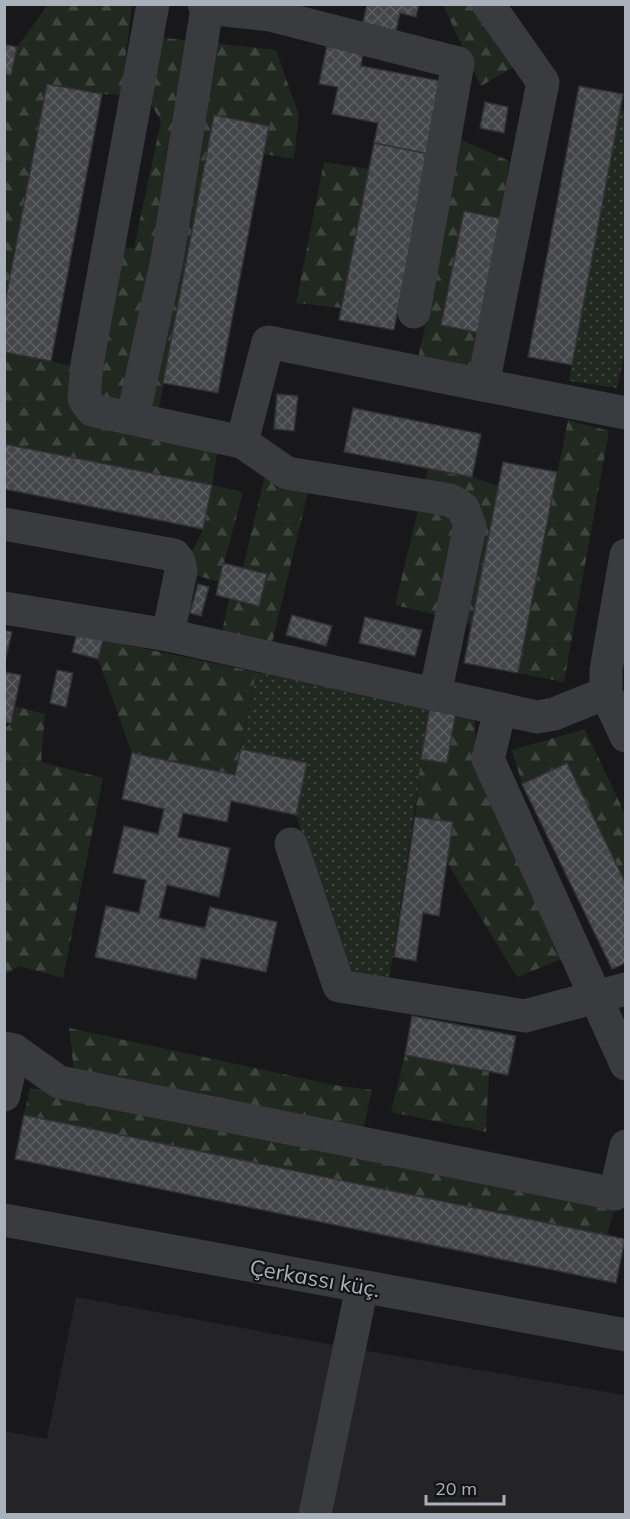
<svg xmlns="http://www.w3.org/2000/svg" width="630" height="1519" viewBox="0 0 630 1519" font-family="Mulish,sans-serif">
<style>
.built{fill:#242427}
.grass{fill:url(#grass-dots)}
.forest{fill:url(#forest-firs)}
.building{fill:url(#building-cross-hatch);stroke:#323236;stroke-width:1.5}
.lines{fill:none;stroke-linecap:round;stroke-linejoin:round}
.minor{stroke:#393b3f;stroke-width:33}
.labels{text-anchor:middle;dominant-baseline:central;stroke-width:4.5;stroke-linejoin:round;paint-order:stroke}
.street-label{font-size:22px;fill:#aab1ba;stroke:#131315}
</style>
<defs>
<pattern id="grass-dots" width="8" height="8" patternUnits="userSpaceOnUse" patternTransform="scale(1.5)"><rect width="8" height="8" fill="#202820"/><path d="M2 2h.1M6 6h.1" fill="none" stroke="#3e453e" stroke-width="1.8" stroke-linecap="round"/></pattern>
<pattern id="forest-firs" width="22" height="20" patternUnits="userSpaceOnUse" patternTransform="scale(1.5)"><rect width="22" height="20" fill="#202820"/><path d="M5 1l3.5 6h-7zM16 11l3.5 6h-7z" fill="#3e453e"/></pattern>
<pattern id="building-cross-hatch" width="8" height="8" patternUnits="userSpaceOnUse" patternTransform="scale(1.5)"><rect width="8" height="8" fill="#44464a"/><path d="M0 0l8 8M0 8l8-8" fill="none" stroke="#5c5e62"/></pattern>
</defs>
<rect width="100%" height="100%" fill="#18181a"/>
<!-- built -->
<polygon class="built" points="76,1297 350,1348 625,1395 625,1514 5,1514 4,1431 47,1439"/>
<!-- grass -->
<g class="grass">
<polygon points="620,110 625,111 626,346 617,388 569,381"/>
<polygon points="256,672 430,707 389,981 350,976 296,815 307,764 241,749"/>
</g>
<!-- forest -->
<g class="forest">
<polygon points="48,5 132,5 121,95 102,94 47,84 5,308 5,74 11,75 17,47"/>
<polygon points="443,5 488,5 527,59 481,86"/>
<polygon points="156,37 276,50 299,116 294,159 263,154 268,126 214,116 156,423 220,437 212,485 243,492 219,582 183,571 203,529 211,485 5,444 4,352 84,368 103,245 134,248 161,121 142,89"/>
<polygon points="446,133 509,161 503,219 464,212 441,325 480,333 471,382 415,371 431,301"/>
<polygon points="324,162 369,169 342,308 296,303"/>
<polygon points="568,420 609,431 564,682 518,673"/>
<polygon points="428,469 472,477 498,486 472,624 395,605"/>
<polygon points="265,475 309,488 272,643 222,632 229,598 259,606 243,568"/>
<polygon points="103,640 256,672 235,775 132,753 98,659"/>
<polygon points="14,706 45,714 41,762 103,778 63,978 19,966 5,975 4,729 11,723"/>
<polygon points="456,711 474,714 478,766 562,959 517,977 447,862 453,823 415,817 421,759 447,763"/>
<polygon points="585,729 625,814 625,884 567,763 522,784 512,750"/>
<polygon points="69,1028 334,1085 372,1090 363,1130 74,1071"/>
<polygon points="405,1055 489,1071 486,1132 391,1112"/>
<polygon points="30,1088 614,1210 607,1235 24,1115"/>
</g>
<!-- building -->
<g class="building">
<polygon points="367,4 419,4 416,17 400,13 395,35 362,27"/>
<polygon points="4,44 17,47 11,75 4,74"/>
<polygon points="327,45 363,52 361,66 441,81 428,154 374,143 378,123 332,114 338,87 319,84"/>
<polygon points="47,84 102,94 51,361 4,352 4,308"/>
<polygon points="579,86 623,94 572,365 528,357"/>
<polygon points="485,102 508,107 504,133 480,128"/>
<polygon points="214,115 269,126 218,393 163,383"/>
<polygon points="374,143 428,154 394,330 339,320"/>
<polygon points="464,211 503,219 480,333 441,325"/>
<polygon points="277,394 298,396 294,431 274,429"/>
<polygon points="353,408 481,434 472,477 344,452"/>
<polygon points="4,444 212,485 203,529 4,489"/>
<polygon points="503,462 557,472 518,673 464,663"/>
<polygon points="223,563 267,574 259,606 216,595"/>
<polygon points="198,584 209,587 201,616 190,613"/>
<polygon points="292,615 332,626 326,646 286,635"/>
<polygon points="365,617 422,630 415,656 359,643"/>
<polygon points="4,630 12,632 5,661 4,661"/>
<polygon points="77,633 103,640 98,659 72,652"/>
<polygon points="57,670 73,673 66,707 50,703"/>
<polygon points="4,672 21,675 11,723 4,722"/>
<polygon points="430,707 456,711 447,763 421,759"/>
<polygon points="241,749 307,763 296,815 231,801 227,822 183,813 178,837 230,848 219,897 167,885 159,918 205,928 210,907 277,922 266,972 201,958 196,979 95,957 106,906 139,913 146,880 113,873 124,826 158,834 164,809 122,799 132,753 235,775"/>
<polygon points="567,763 626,884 626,963 612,969 522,784"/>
<polygon points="415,817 453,822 439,916 423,913 416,961 394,957"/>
<polygon points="412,1016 516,1036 508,1075 405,1055"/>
<polygon points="24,1115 625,1239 616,1283 15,1159"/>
</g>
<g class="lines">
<!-- minor -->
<g class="minor">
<polyline points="153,4 87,364 84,399 92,410 242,442 268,342 483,385"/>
<polyline points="488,4 543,82 483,385 626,413"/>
<polyline points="207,8 270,15 458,63 414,312"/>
<polyline points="133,417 167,260 207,8 204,4"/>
<polyline points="242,442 287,473 450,500 463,508 470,526 435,695"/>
<polyline points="4,524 174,555 179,561 181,571 168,635"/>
<polyline points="626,555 606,670 606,693 626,736"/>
<polyline points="4,608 168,635 537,717 554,714 606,693"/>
<polyline points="500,710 488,759 626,1064"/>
<polyline points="291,844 339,986 525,1016 626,989"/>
<polyline points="4,1048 14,1050 59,1082 615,1194 626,1146"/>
<polyline points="4,1095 14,1050"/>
<polyline points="4,1220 626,1335"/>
<polyline points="315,1514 362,1287"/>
</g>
</g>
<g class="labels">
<!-- street labels -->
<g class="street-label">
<text transform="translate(315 1278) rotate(10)">Çerkassı küç.</text>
</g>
</g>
<!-- border -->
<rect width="630" height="1519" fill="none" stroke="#aab1ba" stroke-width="12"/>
<!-- scale -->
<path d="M426 1495v9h78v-9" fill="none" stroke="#aab1ba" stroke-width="3"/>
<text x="435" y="1495" font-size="18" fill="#aab1ba" stroke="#131315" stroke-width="4.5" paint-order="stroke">20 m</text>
</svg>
